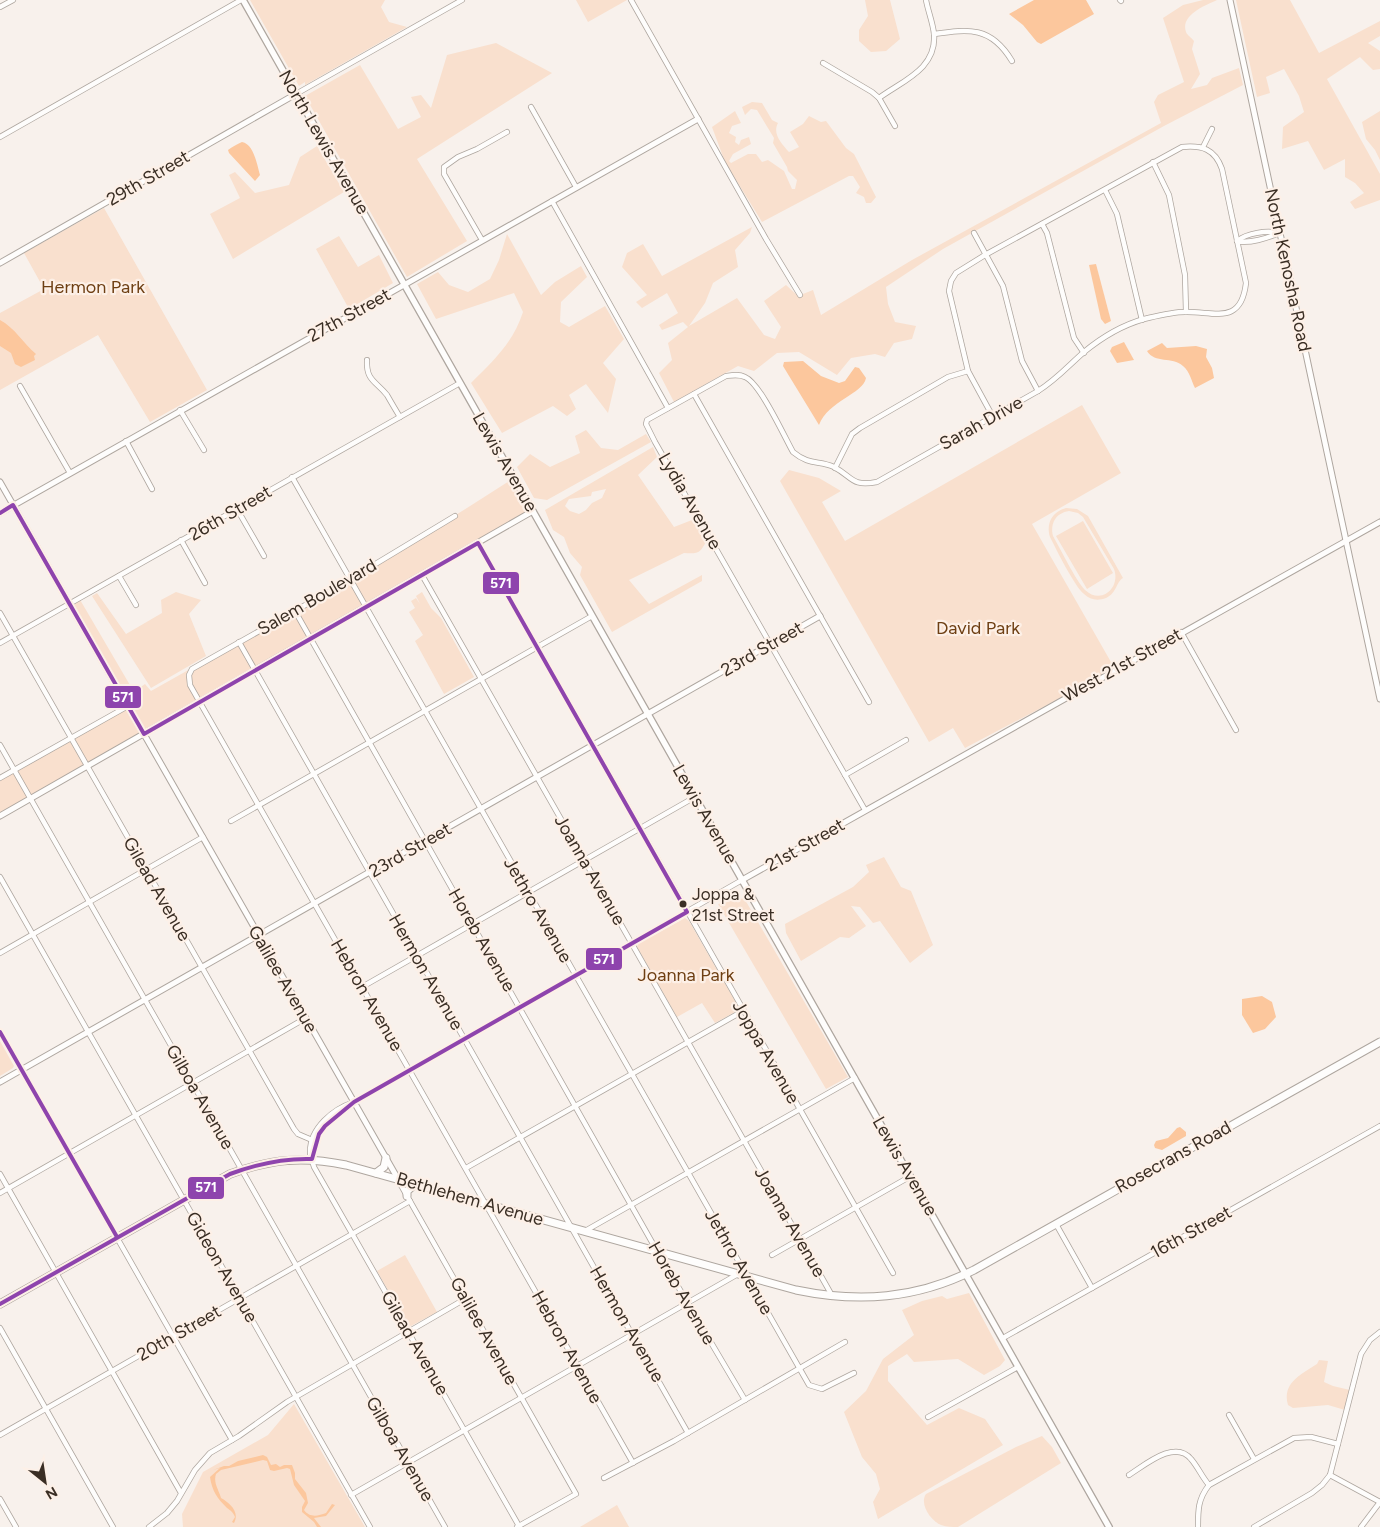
<svg xmlns="http://www.w3.org/2000/svg" width="1380" height="1527" viewBox="0 0 1380 1527" font-family="Figtree,sans-serif">
<style>
.green{fill:#f9e0ce;fill-rule:evenodd}
.water{fill:#fcc79d}
.lines{fill:none;stroke-linecap:round;stroke-linejoin:round}
.minor-casing{stroke:#aea69f;stroke-width:6}
.tertiary-casing{stroke:#aea69f;stroke-width:7}
.secondary-casing{stroke:#aea69f;stroke-width:8}
.primary-casing{stroke:#aea69f;stroke-width:9}
.minor{stroke:#fefdfc;stroke-width:4.5}
.tertiary{stroke:#fefdfc;stroke-width:5}
.secondary{stroke:#fefdfc;stroke-width:5.5}
.primary{stroke:#fefdfc;stroke-width:7}
.bus-1-casing{stroke:#fdf0e7;stroke-width:8}
.bus-1{stroke:#8e44ad;stroke-width:4}
.bus-dot{fill:#3a2e24;stroke:#fdf0e7;stroke-width:2}
.labels{text-anchor:middle;dominant-baseline:central;stroke-width:4.5;stroke-linejoin:round;paint-order:stroke}
.bus-label{font-size:17px;fill:#3a2e24;stroke:#fdf0e7;text-anchor:start}
.street-label{font-size:18px;fill:#3a2e24;stroke:#fdf0e7}
.park-label{font-size:18px;fill:#6e3f13;stroke:#fdf0e7}
.line-badge{stroke:#fdf0e7;stroke-width:2}
.badge-label{font-size:14px;text-anchor:middle;font-weight:bold;fill:#fff}
</style>
<rect width="100%" height="100%" fill="#f8f1ec"/>
<!-- green -->
<g class="green">
<polygon points="250,0 385,0 381,7 389,22 407,27 305,85 305,82 299,86"/>
<polygon points="576,0 627,0 588,22"/>
<polygon points="865,0 890,0 900,39 886,51 871,52 859,41 859,30 868,16"/>
<path d="M1203 0H1217C1206 5 1180 15 1186 32 1187 35 1192 38 1194 41L1192 49 1200 74 1191 89 1207 85 1212 78 1239 68 1243 85 1164 126 943 249 886 287 888 304 895 322 916 326 912 339 894 343 885 357 875 354 851 358 837 375 799 352 777 353 754 371 738 366 674 402 659 373 672 360 668 343 688 327 683 322 662 330 659 325 678 313 667 293 642 308 636 302 647 295 622 267 627 253 643 244 662 276 752 227 750 233 735 250 738 267 713 283 705 303 689 326 737 298 764 335 775 339 781 327 764 301 786 285 798 296 813 290 821 315 912 260 1161 123 1154 102 1158 95 1184 82 1163 18 1183 5Z"/>
<polygon points="1236,0 1290,0 1319,53 1380,21 1380,36 1368,43 1380,51 1380,69 1373,70 1360,57 1327,79 1380,174 1380,200 1355,209 1350,202 1364,193 1355,183 1345,177 1345,159 1324,170 1308,141 1282,149 1283,127 1304,112 1299,96 1284,69 1266,77 1270,93 1257,97"/>
<polygon points="496,43 552,73 417,159 467,241 407,277 305,96 360,65 398,129 421,117 411,97 421,95 431,108 447,55"/>
<path d="M752 102 762 103 772 120 778 123C772 134 782 144 789 152L799 147 790 132 803 124 809 116 821 122 826 121 846 148 854 154 876 197 871 203H866L864 197 856 193 860 187 853 176H849L762 222 725 162 712 127 735 111 741 123 732 126 729 133 736 137 735 142 739 145 741 140 749 137 751 144 733 154 729 161 731 163 748 154H756L762 162 768 160 784 171 792 189H795L797 180 788 171 787 167 773 143 774 138 757 110 751 109 745 115 742 107Z"/>
<polygon points="1380,111 1380,160 1375,150 1366,139 1362,122"/>
<polygon points="317,146 344,192 233,259 210,214 240,198 229,175 235,172 255,193 289,185 300,157"/>
<polygon points="104,208 207,390 150,422 98,335 0,390 0,313 44,289 24,253"/>
<path d="M507 234 541 295 555 282 581 266 587 277 561 302 560 322 569 327 605 306 624 339 603 363 616 379 608 413 586 384 569 395 576 409 567 416 553 406 502 433 471 383C493 361 513 343 523 312L514 293 436 319 417 284 438 272 449 285 468 292 490 279 499 260Z"/>
<polygon points="339,236 358,267 379,255 393,283 349,309 316,249"/>
<polygon points="1082,405 1121,473 1032,524 1115,669 965,748 953,728 929,742 780,481 789,470 819,478 841,491 822,502 845,541"/>
<polygon points="586,430 601,448 618,450 646,434 651,442 547,500 534,498 517,467 530,454 550,467 580,453 575,436"/>
<path d="M653 447 657 457 638 475 674 527 692 520 707 540C700 553 699 554 684 553L629 580 649 604 702 575V581L612 632 580 575 582 567 570 553 564 537 553 530 545 510ZM606 489 602 498 592 503 586 510 579 514 570 511 565 506 569 499 591 496 592 492Z"/>
<path d="M514 478 533 511 0 816V778L128 706 69 604 79 598 134 692 145 684 151 691C273 622 396 555 514 478Z"/>
<path d="M1066 508 1077 509 1088 516 1123 578C1116 582 1117 593 1106 598 1098 601 1090 600 1084 594 1075 587 1056 549 1050 537 1046 523 1052 512 1066 508ZM1069 511 1078 513 1083 517 1114 569C1121 588 1101 605 1085 590 1076 581 1060 548 1053 536 1050 523 1056 513 1069 511Z"/>
<polygon points="1083,521 1113,573 1087,589 1056,536"/>
<polygon points="176,592 201,600 189,614 206,656 151,688 92,596 97,593 126,634 162,613 161,600"/>
<polygon points="422,592 431,608 441,618 474,677 444,694 415,641 423,635 409,612 415,608 411,601 416,598 420,604 416,596"/>
<polygon points="884,857 901,887 911,891 933,945 910,963 880,921 873,923 860,907 851,906 866,926 849,938 840,937 801,961 786,933 785,924 853,887 869,872 866,865"/>
<polygon points="744,898 848,1077 826,1089 718,904"/>
<polygon points="685,918 689,921 739,1008 737,1011 715,1023 702,1003 677,1017 637,947 638,944"/>
<polygon points="0,1041 14,1066 13,1068 0,1076"/>
<polygon points="405,1255 437,1312 411,1326 408,1325 377,1271"/>
<polygon points="969,1293 1005,1360 1000,1366 984,1375 958,1359 914,1362 907,1354 888,1366 888,1381 927,1425 959,1408 985,1419 1003,1445 878,1519 873,1502 880,1489 876,1474 862,1457 844,1412 866,1391 883,1359 914,1335 902,1310 922,1301 942,1296 947,1299"/>
<path d="M1319 1360 1328 1361 1324 1382 1333 1386 1350 1390 1345 1410 1328 1405 1293 1408 1288 1405C1282 1383 1300 1375 1317 1364Z"/>
<polygon points="294,1404 365,1527 183,1527 182,1514 203,1472 268,1435"/>
<path d="M1042 1436 1052 1447 1061 1463 958 1527C952 1527 947 1527 941 1525 931 1521 919 1504 926 1494L1016 1447Z"/>
<polygon points="617,1505 629,1527 580,1527"/>
</g>
<!-- water -->
<g class="water">
<polygon points="1034,0 1086,0 1094,14 1041,44 1037,42 1023,25 1009,14"/>
<path d="M242 142C254 144 257 165 260 175L255 181 229 153 228 150C232 147 237 144 242 142Z"/>
<polygon points="1096,264 1111,321 1105,324 1101,319 1089,265"/>
<path d="M0 320C15 328 23 343 36 354L34 356 35 360 21 367 15 364 11 353 0 346Z"/>
<polygon points="1124,342 1134,360 1117,363 1110,351 1112,347"/>
<path d="M1162 343 1167 348 1196 346 1207 349 1206 357 1212 368 1214 378 1195 388C1191 380 1190 372 1183 366 1172 356 1155 364 1147 351Z"/>
<path d="M803 361 821 376 839 383 845 381 855 367 859 368 866 378C863 394 828 401 819 425L783 366 784 362Z"/>
<polygon points="1262,996 1272,1002 1276,1017 1265,1029 1253,1033 1242,1015 1242,999"/>
<polygon points="1180,1127 1186,1132 1186,1136 1162,1150 1155,1148 1154,1145 1156,1141 1168,1138 1177,1128"/>
<path d="M263 1455 267 1457 271 1465 276 1464 280 1467 284 1465H292L295 1473V1479L306 1493 308 1503 304 1510C310 1518 318 1516 326 1513L332 1504 335 1505 326 1516 314 1518 321 1527H317L314 1522 302 1512V1507L305 1501 294 1485 290 1469 287 1468 274 1471 270 1470 267 1461 263 1460 221 1470 216 1474C213 1483 219 1490 221 1498 230 1503 240 1512 234 1523L232 1522 235 1517C233 1512 231 1511 227 1508 217 1498 212 1491 210 1477L220 1468 213 1470 224 1466H229L238 1461Z"/>
</g>
<g class="lines">
<defs>
<g id="minor">
<polyline points="631,0 766,239 800,295"/>
<polyline points="1120,0 1121,1"/>
<polyline points="0,7 13,0"/>
<path d="M934 34C969 29 991 26 1012 61"/>
<polyline points="823,63 872,92 879,98 895,126"/>
<polyline points="296,94 462,0"/>
<path d="M879 98C902 81 937 69 934 34 933 23 928 11 926 0"/>
<polyline points="531,107 576,187"/>
<polyline points="0,137 241,0"/>
<polyline points="1203,147 1212,129"/>
<polyline points="1153,162 1169,195 1185,275 1186,312"/>
<polyline points="1105,190 1117,214 1142,320"/>
<polyline points="552,201 668,408"/>
<polyline points="1042,224 1047,233 1074,338 1084,353"/>
<polyline points="974,233 1003,286 1022,361 1038,391"/>
<polyline points="482,240 444,174 444,167 458,157 477,149 507,132"/>
<path d="M1237 241C1247 233 1267 230 1279 233"/>
<path d="M1237 241C1249 244 1268 238 1279 233"/>
<path d="M367 360C366 381 376 381 387 395 391 402 395 409 400 417"/>
<polyline points="20,386 70,473"/>
<polyline points="694,394 869,702"/>
<polyline points="180,410 204,450"/>
<polyline points="126,441 152,489"/>
<polyline points="835,468 852,434 860,428 948,377 968,371"/>
<polyline points="292,477 809,1385 822,1389 854,1373"/>
<polyline points="237,509 264,556"/>
<polyline points="455,516 339,586 192,669 189,675 190,685 633,1463"/>
<polyline points="181,540 205,583"/>
<polyline points="478,543 893,1273"/>
<polyline points="422,575 800,1239 830,1292 830,1296"/>
<polyline points="119,576 136,605"/>
<polyline points="295,611 657,1251 745,1400"/>
<polyline points="0,613 294,1129 298,1134 312,1140"/>
<polyline points="1181,632 1236,730"/>
<polyline points="239,642 688,1433"/>
<polyline points="0,643 460,383"/>
<polyline points="0,745 445,1527"/>
<polyline points="845,775 906,740"/>
<polyline points="0,778 128,706"/>
<path d="M865 810 655 442 646 424 647 420 726 376C733 375 739 374 745 377 760 383 784 436 793 452 810 466 818 460 834 467 853 477 851 487 877 482L1038 391C1056 380 1068 366 1084 352 1101 338 1123 325 1144 319 1157 316 1172 312 1185 312 1214 311 1241 326 1246 283L1222 169C1215 149 1202 145 1182 147L985 255 956 273 951 281 949 291 968 371 993 417"/>
<polyline points="231,821 592,616"/>
<polyline points="0,877 370,1527"/>
<polyline points="0,953 203,837"/>
<polyline points="362,987 695,797"/>
<polyline points="0,1032 232,1440"/>
<polyline points="312,1159 319,1134 325,1126 353,1103"/>
<polyline points="466,1168 743,1011"/>
<polyline points="0,1174 181,1493"/>
<polyline points="398,1180 576,1494 517,1527"/>
<polyline points="0,1193 306,1018"/>
<polyline points="1056,1224 1092,1288"/>
<polyline points="585,1231 855,1078"/>
<polyline points="772,1255 911,1176"/>
<polyline points="0,1328 113,1527"/>
<polyline points="1003,1338 1380,1126"/>
<polyline points="1229,1415 1254,1459"/>
<polyline points="928,1417 1018,1367"/>
<polyline points="0,1435 410,1201"/>
<path d="M1129 1475C1145 1465 1175 1439 1191 1459 1198 1467 1202 1477 1209 1485"/>
<polyline points="1330,1475 1380,1502"/>
<polyline points="604,1478 674,1441 845,1342"/>
<polyline points="351,1495 738,1274"/>
<polyline points="0,1499 16,1527"/>
<path d="M519 1526 314 1167C313 1163 310 1157 310 1152 310 1128 333 1109 354 1102L742 880"/>
<polyline points="149,1527 167,1513 177,1501 195,1470 210,1453 239,1436 287,1402 465,1299"/>
<path d="M1198 1527C1198 1510 1198 1499 1209 1485L1294 1438 1311 1437 1338 1444"/>
<polyline points="1254,1527 1312,1493 1322,1485 1330,1475 1361,1354 1370,1340 1380,1332"/>
<polyline points="1361,1527 1380,1502"/>
</g>
<g id="tertiary">
<polyline points="1230,0 1380,699"/>
<polyline points="0,263 296,94"/>
<polyline points="0,482 398,1179"/>
<polyline points="0,513 698,119"/>
<polyline points="0,816 533,511"/>
<polyline points="742,880 1380,522"/>
<polyline points="0,1082 820,616"/>
</g>
<polyline id="secondary" points="243,0 1109,1527"/>
<g id="primary">
<polyline points="376,1173 384,1167 386,1158"/>
<polyline points="407,1196 407,1191 415,1184"/>
<path d="M0 1304 230 1174C271 1159 303 1156 346 1165L796 1290C859 1303 916 1299 974 1270L1380 1042"/>
</g>
</defs>
<!-- minor casing -->
<use href="#minor" class="minor-casing"/>
<!-- tertiary casing -->
<use href="#tertiary" class="tertiary-casing"/>
<!-- secondary casing -->
<use href="#secondary" class="secondary-casing"/>
<!-- primary casing -->
<use href="#primary" class="primary-casing"/>
<!-- minor -->
<use href="#minor" class="minor"/>
<!-- tertiary -->
<use href="#tertiary" class="tertiary"/>
<!-- secondary -->
<use href="#secondary" class="secondary"/>
<!-- primary -->
<use href="#primary" class="primary"/>
<defs>
<g id="bus-1">
<path d="M0 513 13 505 144 734 478 543 687 912 354 1102 325 1126 319 1134 312 1159C283 1158 257 1164 230 1174L0 1304"/>
<polyline points="0,1032 117,1237"/>
</g>
</defs>
<!-- bus-1 casing -->
<use href="#bus-1" class="bus-1-casing"/>
<!-- bus-1 -->
<use href="#bus-1" class="bus-1"/>
</g>
<!-- markers -->
<circle class="bus-dot" cx="683" cy="904" r="4.5"/>
<g class="labels">
<!-- bus labels -->
<g class="bus-label">
<text x="692" y="894">Joppa &amp;<tspan x="692" dy="21">21st Street</tspan></text>
</g>
<!-- street labels -->
<g class="street-label">
<text transform="translate(324 142) rotate(60)">North Lewis Avenue</text>
<text transform="translate(148 178) rotate(-30)">29th Street</text>
<text transform="translate(1288 270) rotate(78)">North Kenosha Road</text>
<text transform="translate(349 315) rotate(-29)">27th Street</text>
<text transform="translate(981 423) rotate(-29)">Sarah Drive</text>
<text transform="translate(505 462) rotate(60)">Lewis Avenue</text>
<text transform="translate(690 501) rotate(60)">Lydia Avenue</text>
<text transform="translate(230 513) rotate(-30)">26th Street</text>
<text transform="translate(317 597) rotate(-30)">Salem Boulevard</text>
<text transform="translate(762 649) rotate(-30)">23rd Street</text>
<text transform="translate(1122 665) rotate(-29)">West 21st Street</text>
<text transform="translate(705 814) rotate(60)">Lewis Avenue</text>
<text transform="translate(805 845) rotate(-30)">21st Street</text>
<text transform="translate(410 850) rotate(-30)">23rd Street</text>
<text transform="translate(590 870) rotate(60)">Joanna Avenue</text>
<text transform="translate(157 889) rotate(60)">Gilead Avenue</text>
<text transform="translate(538 910) rotate(60)">Jethro Avenue</text>
<text transform="translate(482 940) rotate(60)">Horeb Avenue</text>
<text transform="translate(426 972) rotate(60)">Hermon Avenue</text>
<text transform="translate(283 979) rotate(60)">Galilee Avenue</text>
<text transform="translate(367 995) rotate(60)">Hebron Avenue</text>
<text transform="translate(766 1052) rotate(60)">Joppa Avenue</text>
<text transform="translate(200 1097) rotate(60)">Gilboa Avenue</text>
<text transform="translate(1173 1157) rotate(-29)">Rosecrans Road</text>
<text transform="translate(905 1166) rotate(60)">Lewis Avenue</text>
<text transform="translate(470 1199) rotate(16)">Bethlehem Avenue</text>
<text transform="translate(790 1222) rotate(60)">Joanna Avenue</text>
<text transform="translate(1191 1232) rotate(-29)">16th Street</text>
<text transform="translate(739 1262) rotate(60)">Jethro Avenue</text>
<text transform="translate(222 1267) rotate(60)">Gideon Avenue</text>
<text transform="translate(682 1293) rotate(60)">Horeb Avenue</text>
<text transform="translate(627 1324) rotate(60)">Hermon Avenue</text>
<text transform="translate(484 1331) rotate(61)">Galilee Avenue</text>
<text transform="translate(179 1333) rotate(-30)">20th Street</text>
<text transform="translate(415 1343) rotate(60)">Gilead Avenue</text>
<text transform="translate(567 1347) rotate(61)">Hebron Avenue</text>
<text transform="translate(400 1449) rotate(60)">Gilboa Avenue</text>
</g>
<!-- park labels -->
<g class="park-label">
<text x="93" y="287">Hermon Park</text>
<text x="978" y="628">David Park</text>
<text x="686" y="975">Joanna Park</text>
</g>
</g>
<g class="line-badge">
<rect x="482" y="571" width="38" height="24" rx="5" fill="#8e44ad"/>
<rect x="104" y="685" width="38" height="24" rx="5" fill="#8e44ad"/>
<rect x="585" y="947" width="38" height="24" rx="5" fill="#8e44ad"/>
<rect x="187" y="1176" width="38" height="24" rx="5" fill="#8e44ad"/>
</g>
<g class="badge-label">
<text x="501" y="588">571</text>
<text x="123" y="702">571</text>
<text x="604" y="964">571</text>
<text x="206" y="1192">571</text>
</g>
<!-- north arrow -->
<g transform="translate(45 1482) rotate(150)" stroke="#fdf0e7" stroke-width="4" paint-order="stroke">
<path d="M0-4L9 19L0 12L-9 19Z" fill="#3a2e24"/>
<text y="-8" font-size="14" font-weight="bold" text-anchor="middle" fill="#3a2e24">N</text>
</g>
</svg>
